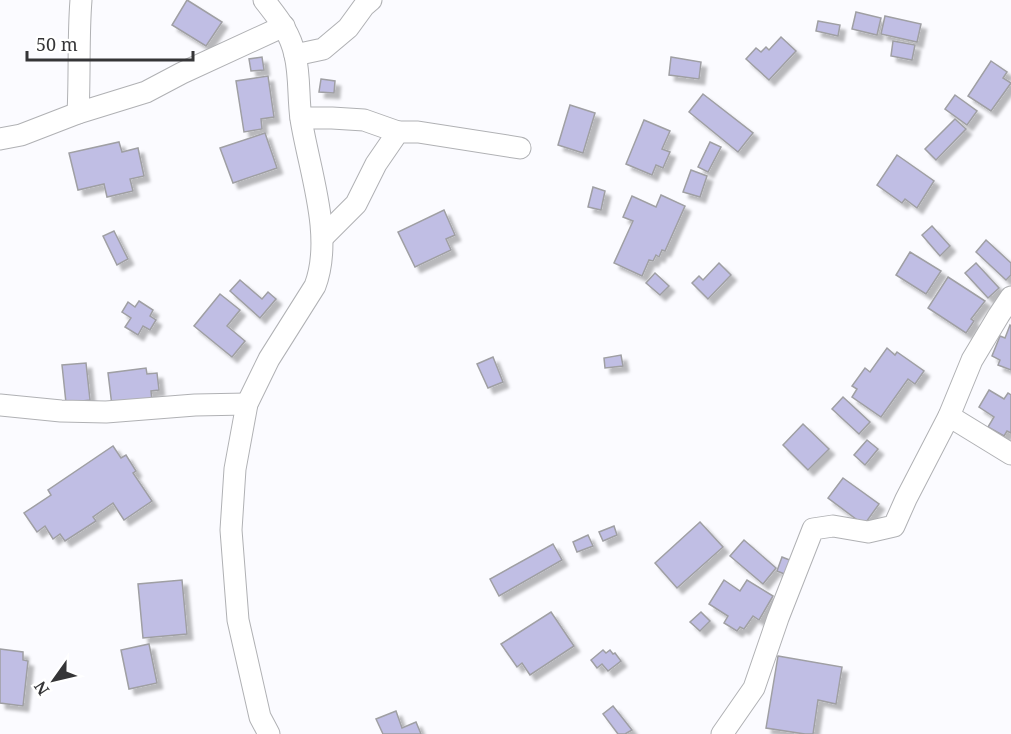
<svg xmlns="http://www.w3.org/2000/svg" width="1011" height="734" viewBox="0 0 1011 734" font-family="'Noto Serif',serif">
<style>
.building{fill:#c0bee4;stroke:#9f9fa3;stroke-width:1.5;filter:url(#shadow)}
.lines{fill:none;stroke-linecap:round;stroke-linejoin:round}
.street-casing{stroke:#b0b1b4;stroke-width:23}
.street{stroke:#fff;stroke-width:21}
</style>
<defs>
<filter id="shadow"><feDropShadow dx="5.5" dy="5.5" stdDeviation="1.5" flood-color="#0004"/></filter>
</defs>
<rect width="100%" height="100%" fill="#fbfbff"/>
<!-- building -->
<g class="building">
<polygon points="187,0 222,22 206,46 172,25"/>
<polygon points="856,12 881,18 877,35 852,29"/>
<polygon points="885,16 921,24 917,42 881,34"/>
<polygon points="818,21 840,25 838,36 816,31"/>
<polygon points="781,37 796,51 769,80 746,59 756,48 761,52 766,47 769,50"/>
<polygon points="893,41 915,45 912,60 891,56"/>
<polygon points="262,57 264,70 251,71 249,59"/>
<polygon points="671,57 701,62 699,79 669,75"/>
<polygon points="991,61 1007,72 1003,78 1011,83 991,111 968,96"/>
<polygon points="268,76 274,117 261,119 262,129 244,132 236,81"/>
<polygon points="321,79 335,81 334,93 319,92"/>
<polygon points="703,94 753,133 738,152 689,112"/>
<polygon points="955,95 977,111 967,125 945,109"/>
<polygon points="570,105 595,113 583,153 558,145"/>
<polygon points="955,119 966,129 936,160 925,149"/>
<polygon points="644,120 670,131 662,149 670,152 663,168 656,165 652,175 626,164"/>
<polygon points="265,133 277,168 233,183 220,148"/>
<polygon points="119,142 122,152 138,148 144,176 130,179 133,191 107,197 104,184 78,190 69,153"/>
<polygon points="710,142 721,147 708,172 698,167"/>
<polygon points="897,155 934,181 917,208 905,199 902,203 877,185"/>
<polygon points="691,170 707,176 700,197 683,192"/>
<polygon points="593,187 605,191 601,210 588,207"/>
<polygon points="661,195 685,206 665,251 662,250 659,257 656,255 653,261 649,260 642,276 614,263 633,221 623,217 632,196 656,207"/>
<polygon points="444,210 455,235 446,239 451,250 415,267 398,232"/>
<polygon points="932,226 950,246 940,256 922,235"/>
<polygon points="114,231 128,259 117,265 103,236"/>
<polygon points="986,240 1011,263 1011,275 1006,280 976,252"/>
<polygon points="910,252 941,271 926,294 896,275"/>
<polygon points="719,263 731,275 708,299 692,283 699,276 703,280"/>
<polygon points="976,263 999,288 988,298 965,273"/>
<polygon points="655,273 669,286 660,295 646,283"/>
<polygon points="948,277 985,301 971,319 974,321 966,333 928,308"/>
<polygon points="240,280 262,299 268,292 276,299 260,318 230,291"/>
<polygon points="220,294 240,310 227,326 245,341 232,357 194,326"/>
<polygon points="139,301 153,310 150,316 156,320 150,330 143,326 138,335 125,327 131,318 122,312 128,302 135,307"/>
<polygon points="1010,325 1011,326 1011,370 998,365 1000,360 992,356 1000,336 1005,338"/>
<polygon points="887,348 895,355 897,352 924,371 915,384 908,379 881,417 852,397 857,389 852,386 865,368 870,372"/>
<polygon points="621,355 623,366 605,368 604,358"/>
<polygon points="493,357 503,382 488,388 477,364"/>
<polygon points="86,363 90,400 66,403 62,365"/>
<polygon points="146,368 147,374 157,373 159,390 151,391 152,401 112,406 108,373"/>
<polygon points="989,390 1004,399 1008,393 1011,395 1011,433 1007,431 1004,436 988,427 994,417 979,407"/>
<polygon points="843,397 870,422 859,434 832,409"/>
<polygon points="803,424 829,449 808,470 783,445"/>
<polygon points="867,440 878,449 865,465 854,455"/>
<polygon points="113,446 121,458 126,455 136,471 133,473 152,501 124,520 113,503 93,517 96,521 65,541 60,534 53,539 45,526 37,532 24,513 51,495 48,490"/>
<polygon points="843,478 879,504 864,525 828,498"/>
<polygon points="700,522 723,547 677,588 655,563"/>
<polygon points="614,526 617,535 603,541 599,532"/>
<polygon points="588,535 593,546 577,552 573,542"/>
<polygon points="744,540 776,568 763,584 730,556"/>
<polygon points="553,544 562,560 499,596 490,579"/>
<polygon points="782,557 792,561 787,575 777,571"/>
<polygon points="182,580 187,634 143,638 138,584"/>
<polygon points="724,580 740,591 747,580 773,596 759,620 753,616 744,629 740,627 737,631 724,623 728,616 709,604"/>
<polygon points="551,612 574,646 530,675 522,663 517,667 501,644"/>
<polygon points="701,612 710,621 700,631 690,622"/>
<polygon points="149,644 157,683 129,689 121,650"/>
<polygon points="0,649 23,652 23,660 28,661 23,706 0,703"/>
<polygon points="603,650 606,653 610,650 613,654 615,653 621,661 608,671 602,664 597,668 591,660"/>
<polygon points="778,656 842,667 836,704 818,700 813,734 805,734 766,728"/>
<polygon points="613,706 632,730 625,734 618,734 603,714"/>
<polygon points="396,711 402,728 416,722 421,734 383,734 376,719"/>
</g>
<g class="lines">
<defs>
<g id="street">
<path d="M264 0C278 18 290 32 295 55 300 76 298 98 301 119 309 170 334 236 315 286L269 359 247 404 235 469 231 530 238 620 260 717 269 734"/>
<polyline points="295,55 323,49 348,28 364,6 371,0"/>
<path d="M78 113C80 75 78 37 81 0"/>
<polyline points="301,118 332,118 364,120 398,132"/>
<polyline points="0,139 21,135 78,113 146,92 182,73 284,26"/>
<polyline points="323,237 356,204 376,164 398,132 418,132 520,148"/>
<polyline points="0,405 61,411 106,412 195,405 247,404"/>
<polyline points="949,416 1011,454"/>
<polyline points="722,734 754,688 778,618 813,529 833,526 868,532 894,526 906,499 949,416 972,360 999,315 1011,297"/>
</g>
</defs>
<!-- street casing -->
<use href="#street" class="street-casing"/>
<!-- street -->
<use href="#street" class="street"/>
</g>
<!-- north arrow -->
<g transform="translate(54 680) rotate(236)" stroke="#ffffff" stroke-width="4.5" paint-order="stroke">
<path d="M0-4.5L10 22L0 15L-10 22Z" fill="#353537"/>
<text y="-9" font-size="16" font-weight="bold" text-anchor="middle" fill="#353537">N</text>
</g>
<!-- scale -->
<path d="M27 51v9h166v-9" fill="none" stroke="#353537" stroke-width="3"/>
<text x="36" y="51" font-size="18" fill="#353537" stroke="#ffffff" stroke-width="4.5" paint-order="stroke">50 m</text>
</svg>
